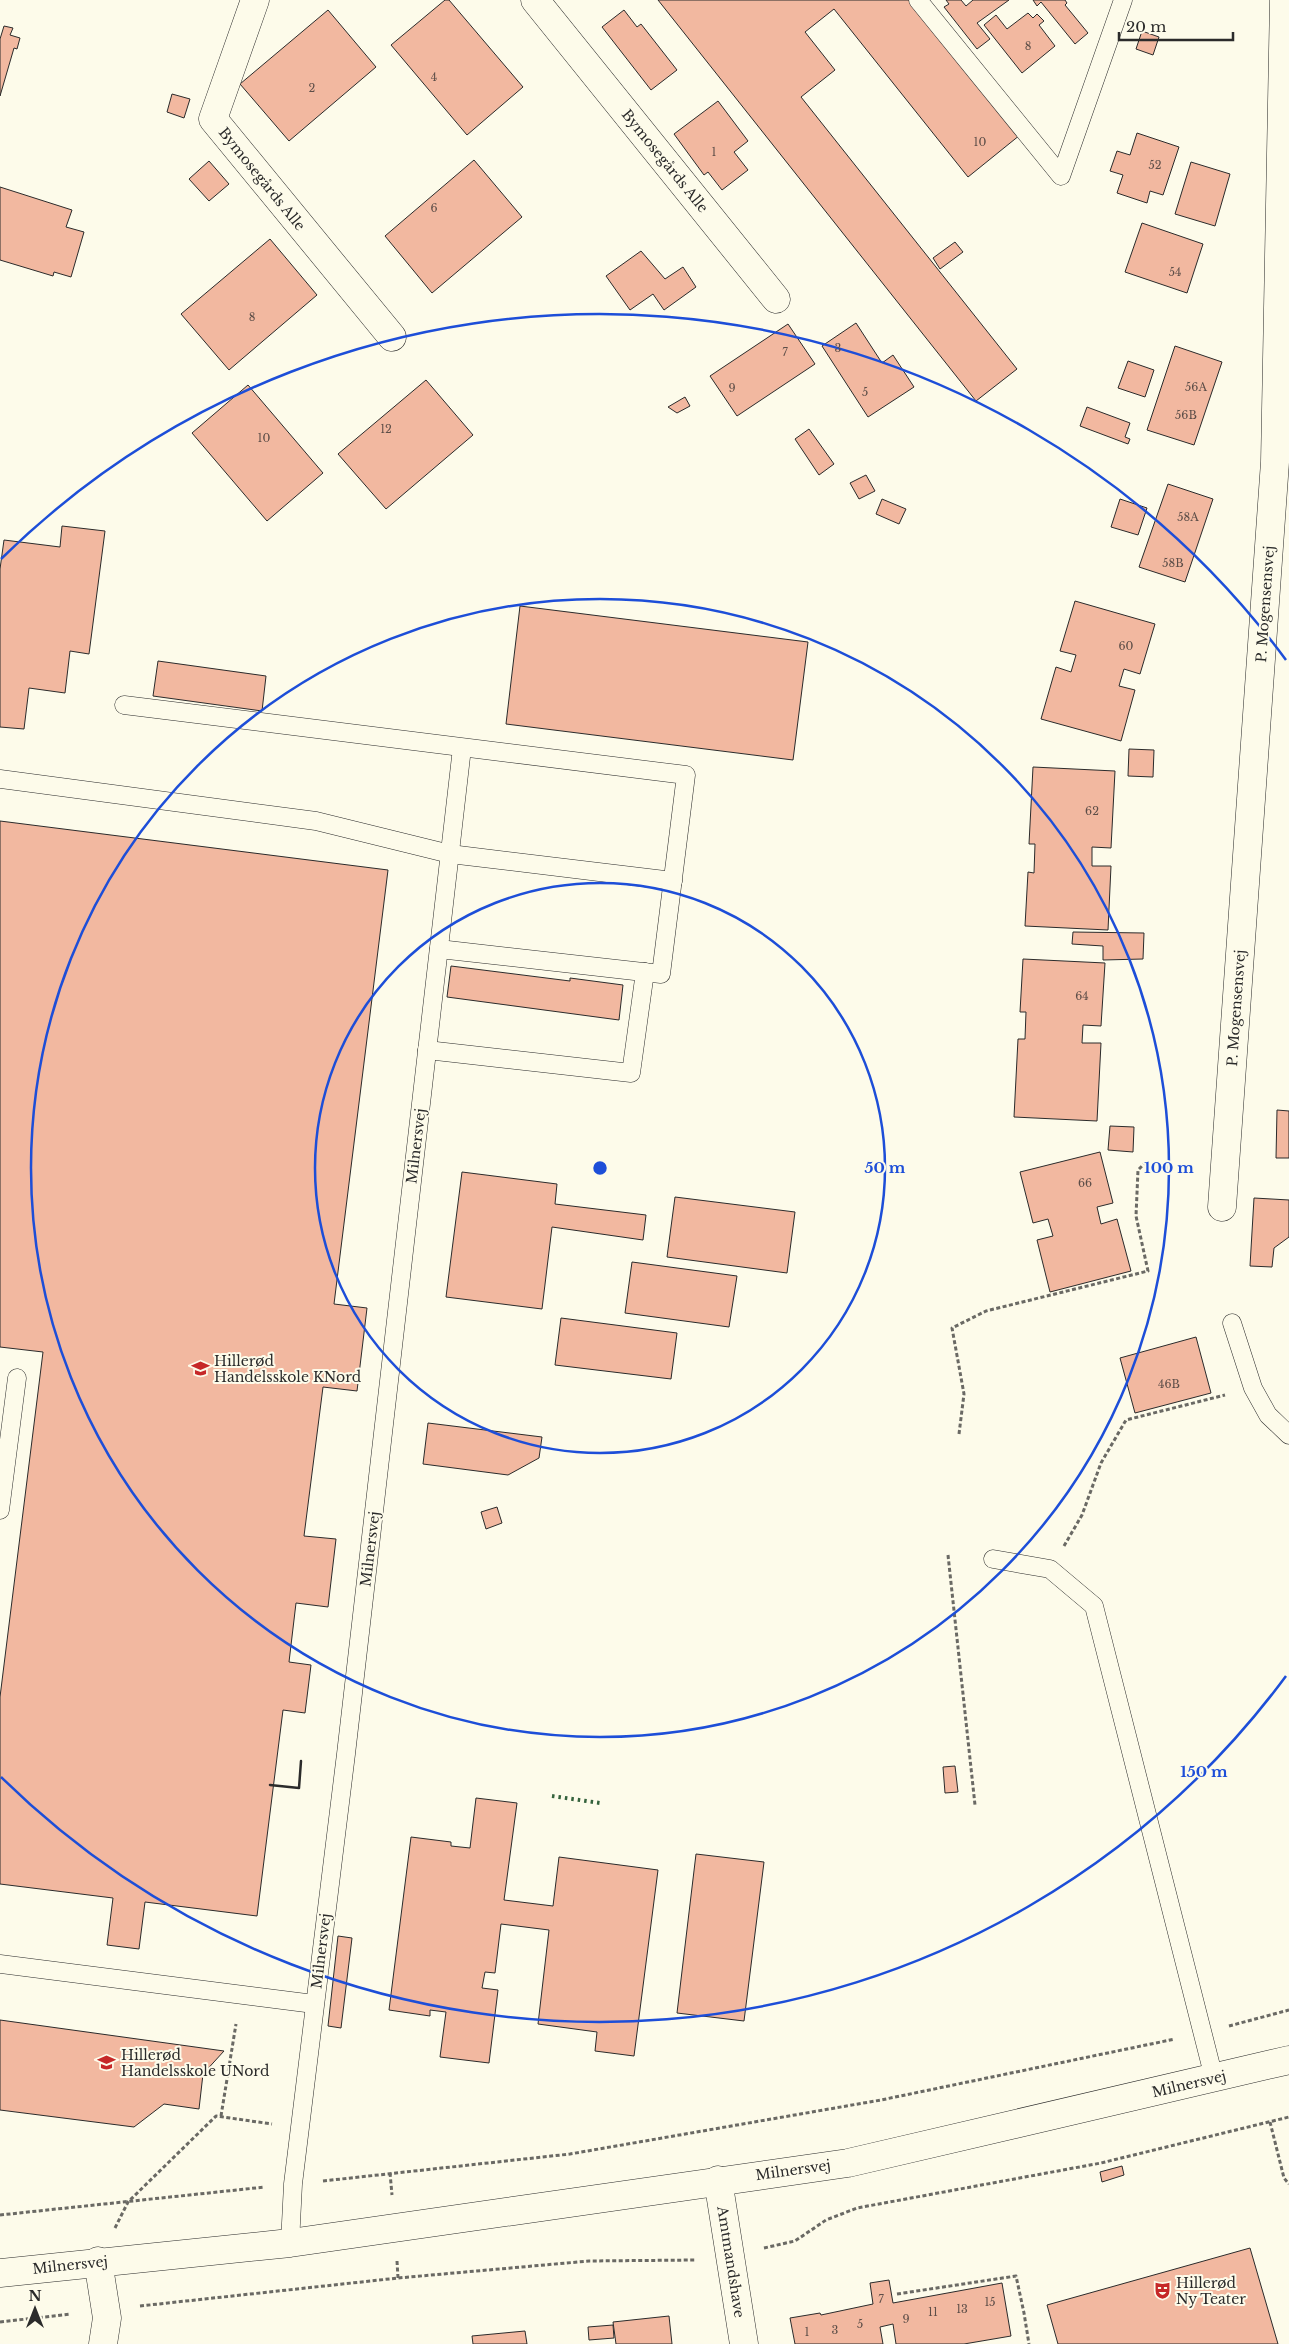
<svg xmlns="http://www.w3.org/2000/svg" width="1289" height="2344" viewBox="0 0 1289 2344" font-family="'Libre Baskerville',serif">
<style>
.building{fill:#f2b8a0;stroke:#2b2b2b}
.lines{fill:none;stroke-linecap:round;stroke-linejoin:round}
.lane-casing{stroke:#2b2b2b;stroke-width:19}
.street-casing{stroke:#2b2b2b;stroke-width:29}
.secondary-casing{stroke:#2b2b2b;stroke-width:29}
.path{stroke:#6a6964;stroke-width:3;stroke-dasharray:4 2.5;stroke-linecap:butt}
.lane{stroke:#fdfbea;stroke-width:18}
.street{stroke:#fdfbea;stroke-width:28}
.secondary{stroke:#fdfbea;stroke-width:28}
.hedge{stroke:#34623c;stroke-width:4;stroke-dasharray:2.5 4;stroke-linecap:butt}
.wall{stroke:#2b2b2b;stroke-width:2.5}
.ring{fill:none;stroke:#1d4ed8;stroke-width:2.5}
.labels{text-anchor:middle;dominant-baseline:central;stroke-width:4;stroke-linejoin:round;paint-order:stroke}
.number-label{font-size:11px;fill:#5d4e48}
.street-label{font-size:14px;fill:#2b2b2b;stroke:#fdfbea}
.poi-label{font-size:14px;fill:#2b2b2b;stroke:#fdfbea;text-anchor:start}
.centre{fill:#1d4ed8;stroke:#fdfbea;stroke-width:2.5}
.ring-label{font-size:15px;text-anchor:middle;font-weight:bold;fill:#1d4ed8;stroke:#fdfbea;stroke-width:4;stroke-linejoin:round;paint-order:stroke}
</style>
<rect width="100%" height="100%" fill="#fdfbea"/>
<!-- building -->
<g class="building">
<polygon points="445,0 449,0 523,87 467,135 391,45"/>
<polygon points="658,0 913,0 1020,135 968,177 834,9 805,32 835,70 801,97 1017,369 976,401"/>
<polygon points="946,0 961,0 966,6 973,0 1009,0 977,23 990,39 977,49 944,7 949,4"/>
<polygon points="1033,0 1065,0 1067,3 1065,5 1088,33 1075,44 1041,2 1037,6"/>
<polygon points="328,10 376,67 289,141 240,84"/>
<polygon points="624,10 637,27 641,24 677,70 651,90 602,27"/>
<polygon points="1028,13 1033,18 1037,14 1044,21 1039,25 1055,46 1022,73 984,25 996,15 1007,29"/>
<polygon points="4,26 13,28 10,35 20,38 17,49 14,48 0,96 0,39"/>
<polygon points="1142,31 1159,37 1153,55 1136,49"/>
<polygon points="172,94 190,99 184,118 167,112"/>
<polygon points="718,101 748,141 734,152 748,170 722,190 708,172 704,175 674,134"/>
<polygon points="1137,133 1179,147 1163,195 1150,191 1147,203 1117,193 1123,175 1110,171 1117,151 1130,155"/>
<polygon points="474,160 522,217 432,293 385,236"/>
<polygon points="209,161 229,184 209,201 189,179"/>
<polygon points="1191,162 1230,174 1215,226 1175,214"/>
<polygon points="0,187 72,210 66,227 84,232 71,277 54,272 53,276 0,260"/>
<polygon points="1142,223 1203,244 1187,293 1125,272"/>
<polygon points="270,239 317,295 229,370 181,314"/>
<polygon points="955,242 963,252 940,269 933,258"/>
<polygon points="641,251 665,279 683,267 696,287 664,310 653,294 630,310 606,276"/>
<polygon points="856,323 882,363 893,355 914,387 868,417 822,346"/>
<polygon points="788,324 815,364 737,416 710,376"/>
<polygon points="1175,346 1222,362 1194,445 1147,430"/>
<polygon points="1128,361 1154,370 1145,397 1118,388"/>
<polygon points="426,380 473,435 386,509 338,454"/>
<polygon points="248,385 323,473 267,521 192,433"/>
<polygon points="685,397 690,406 677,413 668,407"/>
<polygon points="1087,407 1130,423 1125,437 1130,439 1128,444 1080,426"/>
<polygon points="809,429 834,464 819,475 795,439"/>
<polygon points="866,475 875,491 859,499 850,483"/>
<polygon points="1168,484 1213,499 1185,582 1139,567"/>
<polygon points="882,499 906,509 899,524 876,514"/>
<polygon points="1120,499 1147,508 1138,535 1111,527"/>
<polygon points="62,526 105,531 89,654 70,651 65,693 29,688 24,729 0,727 0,569 4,540 60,547"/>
<polygon points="1075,601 1155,624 1140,674 1124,669 1119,686 1135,690 1121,741 1041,719 1056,667 1071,672 1076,655 1060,651"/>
<polygon points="520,606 808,642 793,760 506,724"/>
<polygon points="158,661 266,676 262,711 153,696"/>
<polygon points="1129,749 1154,750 1153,777 1128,776"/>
<polygon points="1033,767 1115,771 1111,848 1092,847 1092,866 1111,866 1108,930 1025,926 1028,872 1034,873 1035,844 1029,844"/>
<polygon points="0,821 388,870 334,1304 367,1308 357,1391 323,1387 304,1536 336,1539 328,1607 296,1603 289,1662 311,1665 305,1713 283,1710 257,1916 145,1902 139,1949 107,1945 113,1898 0,1884 0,1697 43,1352 0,1347"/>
<polygon points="1073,932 1144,933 1143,959 1103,960 1103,946 1072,944"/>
<polygon points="1023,959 1105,963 1101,1026 1083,1025 1082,1043 1101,1043 1097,1121 1014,1117 1018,1039 1025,1039 1026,1012 1020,1012"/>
<polygon points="451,966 570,981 570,978 623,985 619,1020 447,997"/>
<polygon points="1277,1110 1289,1111 1289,1158 1276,1158"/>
<polygon points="1110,1126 1134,1127 1133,1152 1108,1150"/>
<polygon points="1100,1152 1113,1203 1097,1207 1101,1224 1117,1219 1131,1271 1050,1292 1037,1240 1053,1236 1048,1219 1033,1223 1020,1172"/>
<polygon points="462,1172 557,1184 555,1204 646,1215 643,1240 552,1227 542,1309 446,1297"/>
<polygon points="675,1197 795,1212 787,1273 667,1257"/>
<polygon points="1254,1198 1289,1200 1289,1237 1274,1248 1272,1267 1250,1266"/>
<polygon points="632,1262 737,1276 729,1327 625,1313"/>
<polygon points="561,1318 677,1333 671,1379 555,1365"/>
<polygon points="1196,1337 1211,1393 1135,1413 1120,1358"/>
<polygon points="428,1423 542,1437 539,1458 508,1475 423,1464"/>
<polygon points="497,1507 502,1523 486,1529 481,1512"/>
<polygon points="955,1766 958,1792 945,1793 943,1767"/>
<polygon points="476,1798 517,1803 504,1900 553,1906 559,1857 658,1870 634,2056 595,2051 597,2032 538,2024 549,1930 501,1924 495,1973 485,1972 482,1988 498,1990 489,2063 440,2057 446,2012 430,2010 430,2016 389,2010 411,1837 451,1842 451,1846 470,1848"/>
<polygon points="696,1854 764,1862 744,2021 677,2013"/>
<polygon points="338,1936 352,1938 341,2028 328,2026"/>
<polygon points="0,2020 224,2051 203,2074 199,2109 164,2104 134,2127 0,2110"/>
<polygon points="1122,2166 1124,2175 1102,2182 1100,2172"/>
<polygon points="1250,2248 1278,2344 1058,2344 1047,2305"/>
<polygon points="889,2280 893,2303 1002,2283 1011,2336 964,2344 896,2344 893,2324 880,2327 883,2344 795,2344 790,2318 820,2313 821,2315 873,2304 870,2283"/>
<polygon points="669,2316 672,2344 616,2344 613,2322"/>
<polygon points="613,2325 614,2338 589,2340 588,2327"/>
<polygon points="525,2331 527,2344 473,2344 472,2336"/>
</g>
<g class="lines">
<defs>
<g id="lane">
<polyline points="918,0 1061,176 1123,0"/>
<polyline points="124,705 686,775 661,974 439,949"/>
<polyline points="0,779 316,821 450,854 673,881"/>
<polyline points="427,1050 631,1073 645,972"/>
<polyline points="1232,1323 1253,1388 1268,1415 1289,1435"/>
<polyline points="0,1510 17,1378"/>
<polyline points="993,1559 1050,1569 1094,1606 1214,2078"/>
<polyline points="0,1964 314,2004"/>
<polyline points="290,2243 293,2184 346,1754 462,748"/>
</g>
<g id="street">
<polyline points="255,0 213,119 392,337"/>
<polyline points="535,0 776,299"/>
<polyline points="1222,1207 1275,462 1284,0"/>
<polyline points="718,2180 744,2344"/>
<polyline points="98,2261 107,2318 103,2344"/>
</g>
<polyline id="secondary" points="0,2273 290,2243 848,2163 1289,2060"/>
</defs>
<!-- lane casing -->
<use href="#lane" class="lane-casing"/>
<!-- street casing -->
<use href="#street" class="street-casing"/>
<!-- secondary casing -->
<use href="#secondary" class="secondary-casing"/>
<!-- path -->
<g class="path">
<polyline points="959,1434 964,1394 952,1328 986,1311 1148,1271 1136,1216 1138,1170 1145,1163"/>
<polyline points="1064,1546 1082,1515 1101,1463 1126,1420 1225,1395"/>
<polyline points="948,1555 975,1805"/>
<polyline points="1229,2026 1289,2010"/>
<polyline points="221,2116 236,2024"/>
<polyline points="1270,2122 1284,2178 1289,2184"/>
<polyline points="390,2173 392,2195"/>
<polyline points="323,2181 570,2154 881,2100 1175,2039"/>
<polyline points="0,2215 265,2187"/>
<polyline points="115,2228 128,2202 216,2116 272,2124"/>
<polyline points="764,2248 795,2241 826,2220 857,2208 1101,2163 1289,2117"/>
<polyline points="397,2261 398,2278"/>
<polyline points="897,2294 1016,2276 1024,2313 1029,2344"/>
<polyline points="140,2306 398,2278 589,2261 696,2260"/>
<polyline points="0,2322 71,2314"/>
</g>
<!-- lane -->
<use href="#lane" class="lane"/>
<!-- street -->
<use href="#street" class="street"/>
<!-- secondary -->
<use href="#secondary" class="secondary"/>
<!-- hedge -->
<polyline class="hedge" points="552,1796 600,1803"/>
<!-- wall -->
<polyline class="wall" points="270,1785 299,1788 301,1761"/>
</g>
<!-- distance rings -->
<g class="ring">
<circle cx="600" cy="1168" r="285"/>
<circle cx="600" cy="1168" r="569"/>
<path d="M1286 1676A854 854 0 0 1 1 1777M1 559A854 854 0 0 1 1286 660"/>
</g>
<!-- icons -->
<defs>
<symbol id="university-bare" viewBox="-9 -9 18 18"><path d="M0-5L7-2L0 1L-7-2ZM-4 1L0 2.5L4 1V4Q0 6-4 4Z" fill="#c62828" stroke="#fdfbea" stroke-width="2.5" paint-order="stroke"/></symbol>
<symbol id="theatre-bare" viewBox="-9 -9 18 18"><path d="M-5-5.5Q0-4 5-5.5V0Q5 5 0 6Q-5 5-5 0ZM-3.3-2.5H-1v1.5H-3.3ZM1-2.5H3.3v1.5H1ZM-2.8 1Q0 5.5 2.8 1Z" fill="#c62828" stroke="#fdfbea" stroke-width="2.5" paint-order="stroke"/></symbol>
</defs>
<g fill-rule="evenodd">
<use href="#university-bare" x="188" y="1356" width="25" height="25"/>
<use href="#university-bare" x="94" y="2050" width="25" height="25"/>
<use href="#theatre-bare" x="1150" y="2278" width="25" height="25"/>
</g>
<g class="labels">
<!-- number labels -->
<g class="number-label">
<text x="1028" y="46">8</text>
<text x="434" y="77">4</text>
<text x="312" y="88">2</text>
<text x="980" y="142">10</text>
<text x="714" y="152">1</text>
<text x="1155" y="165">52</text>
<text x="434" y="208">6</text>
<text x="1175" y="272">54</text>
<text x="252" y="317">8</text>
<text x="838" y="348">3</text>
<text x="785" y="352">7</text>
<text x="1196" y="387">56A</text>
<text x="732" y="388">9</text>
<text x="865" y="392">5</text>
<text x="1186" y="415">56B</text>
<text x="386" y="429">12</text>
<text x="264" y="438">10</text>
<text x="1188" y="517">58A</text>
<text x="1173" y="563">58B</text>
<text x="1126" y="646">60</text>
<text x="1092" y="811">62</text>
<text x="1082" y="996">64</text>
<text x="1085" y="1183">66</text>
<text x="1169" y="1384">46B</text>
<text x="881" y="2299">7</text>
<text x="990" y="2302">15</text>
<text x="962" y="2309">13</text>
<text x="933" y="2312">11</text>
<text x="906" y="2319">9</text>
<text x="860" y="2324">5</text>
<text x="835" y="2330">3</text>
<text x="807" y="2332">1</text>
</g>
<!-- street labels -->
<g class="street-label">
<text transform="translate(665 161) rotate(51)">Bymosegårds Alle</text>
<text transform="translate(262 179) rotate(51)">Bymosegårds Alle</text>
<text transform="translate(1265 604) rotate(-86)">P. Mogensensvej</text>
<text transform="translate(1236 1008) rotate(-86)">P. Mogensensvej</text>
<text transform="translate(416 1146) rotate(-83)">Milnersvej</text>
<text transform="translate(370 1549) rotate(-83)">Milnersvej</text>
<text transform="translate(321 1951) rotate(-83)">Milnersvej</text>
<text transform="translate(1189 2084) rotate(-13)">Milnersvej</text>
<text transform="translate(793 2170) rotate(-8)">Milnersvej</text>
<text transform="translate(731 2262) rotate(81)">Amtmandshave</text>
<text transform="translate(70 2265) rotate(-6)">Milnersvej</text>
</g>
<!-- poi labels -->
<g class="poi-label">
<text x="214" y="1361">Hillerød<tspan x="214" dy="16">Handelsskole KNord</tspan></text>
<text x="121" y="2055">Hillerød<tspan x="121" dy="16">Handelsskole UNord</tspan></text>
<text x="1176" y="2283">Hillerød<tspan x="1176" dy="16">Ny Teater</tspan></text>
</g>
</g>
<circle cx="600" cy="1168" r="8" class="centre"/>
<g class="ring-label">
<text x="885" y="1173">50 m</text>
<text x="1169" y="1173">100 m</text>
<text x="1204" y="1777">150 m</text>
</g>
<!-- north arrow -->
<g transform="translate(35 2309)" stroke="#fdfbea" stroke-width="4" paint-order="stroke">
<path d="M0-4L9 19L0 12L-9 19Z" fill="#2b2b2b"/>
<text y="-8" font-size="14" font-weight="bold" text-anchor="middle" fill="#2b2b2b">N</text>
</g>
<!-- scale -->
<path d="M1119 32v8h114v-8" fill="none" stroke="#2b2b2b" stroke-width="2.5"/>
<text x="1126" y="32" font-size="15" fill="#2b2b2b" stroke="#fdfbea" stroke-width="4" paint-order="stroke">20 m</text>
</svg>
